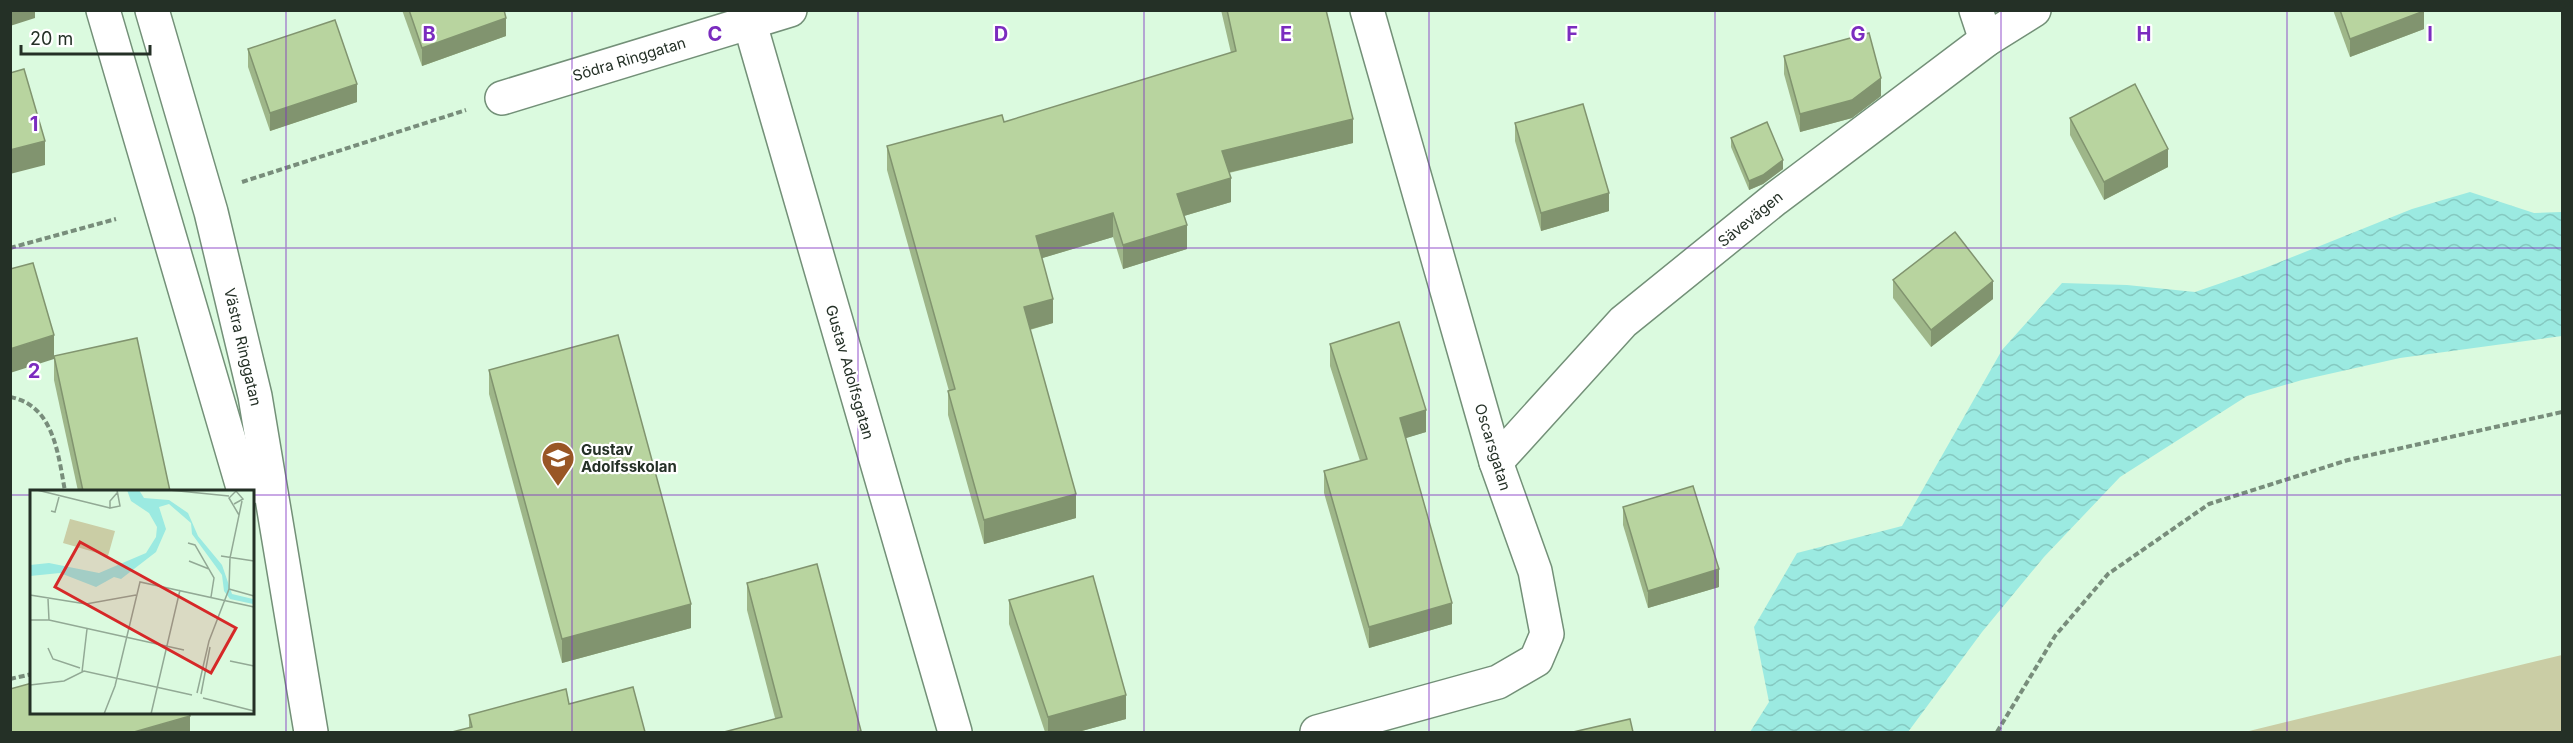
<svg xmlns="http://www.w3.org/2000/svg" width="2573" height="743" viewBox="0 0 2573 743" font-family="Inter,sans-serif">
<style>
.grass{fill:#cacda5}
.water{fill:url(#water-waves)}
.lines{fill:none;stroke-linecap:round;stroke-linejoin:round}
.minor-casing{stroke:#739078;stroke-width:36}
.path{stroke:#788d7b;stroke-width:4;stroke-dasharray:6 3;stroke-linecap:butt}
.minor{stroke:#fff;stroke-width:33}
.wall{fill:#9eb689}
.shaded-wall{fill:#81946f}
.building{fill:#b8d49f;stroke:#81946f;stroke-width:1.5}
.grid{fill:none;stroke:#7b2cbf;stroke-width:1.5;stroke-opacity:0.55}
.labels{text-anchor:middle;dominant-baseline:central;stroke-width:4.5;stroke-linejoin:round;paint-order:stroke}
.street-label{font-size:15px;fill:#243026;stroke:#fff}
.poi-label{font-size:15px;font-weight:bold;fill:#243026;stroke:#fff;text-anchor:start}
.inset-road{fill:none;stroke:#92a995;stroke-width:1.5}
.view{fill:#d62828;fill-opacity:0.15;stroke:#d62828;stroke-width:3}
.inset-edge{fill:none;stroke:#243026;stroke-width:3}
.grid-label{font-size:20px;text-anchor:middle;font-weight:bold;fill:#7b2cbf;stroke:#fff;stroke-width:4.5;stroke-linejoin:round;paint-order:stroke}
</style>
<defs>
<pattern id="water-waves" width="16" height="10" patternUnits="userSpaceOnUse" patternTransform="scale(1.5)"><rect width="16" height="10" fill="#9beae1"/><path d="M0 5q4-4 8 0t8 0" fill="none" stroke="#85c9c1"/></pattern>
</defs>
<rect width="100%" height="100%" fill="#dbfadf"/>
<!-- grass -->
<polygon class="grass" points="2562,655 2562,732 2245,732"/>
<!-- water -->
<polygon class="water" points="2470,192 2534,213 2562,212 2562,336 2400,358 2302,380 2247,396 2120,477 2044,557 1982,632 1908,732 1750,732 1769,702 1754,627 1797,553 1902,526 2002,350 2062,283 2127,285 2195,292 2265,268 2412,209"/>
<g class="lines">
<defs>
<g id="minor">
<polyline points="103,10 244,491"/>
<polyline points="152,10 211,212 255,396 311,732"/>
<polyline points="746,10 955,732"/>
<polyline points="1976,10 1986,40"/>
<polyline points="502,98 790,10"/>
<polyline points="1496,462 1623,322 1775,199 1986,40 2034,10"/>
<polyline points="1317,732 1498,682 1536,660 1547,634 1535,571 1496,462 1367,10"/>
</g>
</defs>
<!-- minor casing -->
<use href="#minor" class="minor-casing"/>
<!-- path -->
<g class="path">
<polyline points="242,182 466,110"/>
<polyline points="10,248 116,219"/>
<path d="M10 397C54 405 58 454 65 491"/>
<polyline points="10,679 32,674"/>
<polyline points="1997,732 2055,636 2108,574 2209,504 2348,460 2562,412"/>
</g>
<!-- minor -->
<use href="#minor" class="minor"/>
</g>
<!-- wall -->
<g class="wall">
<polygon points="402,10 504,10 506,36 422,66"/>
<polygon points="1221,10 1326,10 1353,143 1229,173 1231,202 1184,216 1187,249 1123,269 1113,237 1042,258 1053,323 1030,330 1076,518 984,544 948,415 948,391 949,391 887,170 887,146 1004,122 1231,53"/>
<polygon points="2333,10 2423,10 2424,29 2350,57"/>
<polygon points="248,49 357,102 270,131 248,67"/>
<polygon points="1784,56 1881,96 1852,118 1800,132 1784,74"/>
<polygon points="2070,118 2168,167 2104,200 2070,135"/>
<polygon points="1515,123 1609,211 1541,231 1515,141"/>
<polygon points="1731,138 1783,169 1763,184 1749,190 1731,147"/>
<polygon points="1893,280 1993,299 1931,347 1893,298"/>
<polygon points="1330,344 1426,432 1405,438 1452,624 1369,648 1324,493 1324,471 1360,461 1330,366"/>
<polygon points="54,356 170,491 78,491 54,380"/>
<polygon points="489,370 691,628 562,663 489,394"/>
<polygon points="1623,507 1719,587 1648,608 1623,525"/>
<polygon points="747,583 861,732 775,718 747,610"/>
<polygon points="1009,600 1126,719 1078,732 1045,732 1009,624"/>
<polygon points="569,704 645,732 469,728 469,715"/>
</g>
<!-- shaded-wall -->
<g class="shaded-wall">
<polygon points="10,10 35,10 35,18 10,26"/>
<polygon points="2424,11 2424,29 2350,57 2350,39"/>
<polygon points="506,18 506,36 422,66 422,48"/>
<polygon points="1881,78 1881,96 1852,118 1800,132 1800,114"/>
<polygon points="357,84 357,102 270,131 270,113"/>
<polygon points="1353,119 1353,143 1222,174 1222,151"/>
<polygon points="45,141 45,165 10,174 10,150"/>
<polygon points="2168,149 2168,167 2104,200 2104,182"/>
<polygon points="1783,160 1783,169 1763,184 1749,190 1749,181"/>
<polygon points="1231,178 1231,202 1177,218 1177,194"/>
<polygon points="1609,193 1609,211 1541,231 1541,213"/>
<polygon points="1113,213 1113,237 1036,260 1036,236"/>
<polygon points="1187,225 1187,249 1123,269 1123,245"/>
<polygon points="1993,281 1993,299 1931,347 1931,330"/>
<polygon points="1053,299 1053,323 1024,331 1024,307"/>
<polygon points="54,335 54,359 10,373 10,349"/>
<polygon points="1426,410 1426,432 1400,440 1400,418"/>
<polygon points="1076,494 1076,518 984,544 984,520"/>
<polygon points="1719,569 1719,587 1648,608 1648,591"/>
<polygon points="1452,603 1452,624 1369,648 1369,627"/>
<polygon points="691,604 691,628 562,663 562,639"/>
<polygon points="1126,695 1126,719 1078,732 1048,732 1048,717"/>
<polygon points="190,716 190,732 134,732"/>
</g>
<!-- building -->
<g class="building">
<polygon points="409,10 504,10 506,18 422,48"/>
<polygon points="1227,10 1326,10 1353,119 1222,151 1231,178 1177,194 1187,225 1123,245 1113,213 1036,236 1053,299 1024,307 1076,494 984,520 948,391 955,389 887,146 1002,115 1004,122 1236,51"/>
<polygon points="2340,10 2423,10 2424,11 2350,39"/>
<polygon points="335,20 357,84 270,113 248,49"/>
<polygon points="1869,33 1881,78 1852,100 1800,114 1784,56"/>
<polygon points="24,69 45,141 10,150 10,73"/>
<polygon points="2135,84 2168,149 2104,182 2070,118"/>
<polygon points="1583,104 1609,193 1541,213 1515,123"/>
<polygon points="1767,122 1783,160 1763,175 1749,181 1731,138"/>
<polygon points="1955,232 1993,281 1931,330 1893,280"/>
<polygon points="33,263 54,335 10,349 10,269"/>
<polygon points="1399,322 1426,410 1400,418 1452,603 1369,627 1324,471 1367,459 1330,344"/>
<polygon points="618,335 691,604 562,639 489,370"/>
<polygon points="137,338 170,491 83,491 54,356"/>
<polygon points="1693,486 1719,569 1648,591 1623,507"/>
<polygon points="817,564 861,731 855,732 724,732 782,717 747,583"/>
<polygon points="1093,576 1126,695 1048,717 1009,600"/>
<polygon points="32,683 32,711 189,711 190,716 134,732 10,732 10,689"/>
<polygon points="633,687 645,732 452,732 472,727 469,715 566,689 569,704"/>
<polygon points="1630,719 1633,732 1573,732"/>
</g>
<!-- grid -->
<path class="grid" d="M286 10V732M572 10V732M858 10V732M1144 10V732M1429 10V732M1715 10V732M2001 10V732M2287 10V732M10 248H2562M10 495H32M252 495H2562"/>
<!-- icons -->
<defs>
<symbol id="school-pin" viewBox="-11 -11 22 30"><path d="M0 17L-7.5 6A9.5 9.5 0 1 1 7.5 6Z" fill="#995625" stroke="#fff"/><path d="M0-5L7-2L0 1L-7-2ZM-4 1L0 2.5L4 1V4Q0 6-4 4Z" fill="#fff"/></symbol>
</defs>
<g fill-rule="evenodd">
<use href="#school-pin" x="539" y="439" width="38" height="52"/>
</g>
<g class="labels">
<!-- street labels -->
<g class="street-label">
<text transform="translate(629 59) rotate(-17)">Södra Ringgatan</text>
<text transform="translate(1750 219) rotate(-39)">Sävevägen</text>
<text transform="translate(243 347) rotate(77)">Västra Ringgatan</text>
<text transform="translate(850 372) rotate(74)">Gustav Adolfsgatan</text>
<text transform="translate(1493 447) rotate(73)">Oscarsgatan</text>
</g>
<!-- poi labels -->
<g class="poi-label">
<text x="581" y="449">Gustav<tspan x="581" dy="17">Adolfsskolan</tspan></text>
</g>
</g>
<!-- overview -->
<g transform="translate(30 490)">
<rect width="224" height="224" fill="#dbfadf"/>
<path d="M40 29 85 41 78 66 33 53Z" fill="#cacda5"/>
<path d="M97 0H109L114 8 139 10 158 23 168 46 192 75 202 104 223 109V114L200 109 194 101 192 85 162 44 161 33 139 14 129 17 136 39 126 62 91 89 84 87 66 97 30 83 0 86V75L19 73 69 83 116 63 126 47 127 37 119 23 101 11Z" fill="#9beae1"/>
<path class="inset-road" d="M7 0 80 18M87 0 90 16 80 18V11L87 3M139 0 199 6M204 14 213 9 206 1 199 8 209 25M21 21 25 22 29 7M158 53 165 55 184 88 181 107M191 66 224 71M159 71 179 79M199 99 224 106M0 105 56 114 106 105M18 109 19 130M0 130H19L154 160M18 158 23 169 50 178M200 171 224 176M52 182 57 139M0 195 34 191 54 181 162 205M167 203 179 151 199 99 200 68 212 11M171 204 180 157M173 208 224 221M74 224 85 196 110 92 224 117M121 224 150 100"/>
<path class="view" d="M50 52 206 138 181 183 25 97Z"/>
<rect width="224" height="224" class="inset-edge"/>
</g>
<g class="grid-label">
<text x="429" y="41">B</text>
<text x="715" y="41">C</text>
<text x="1001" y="41">D</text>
<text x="1286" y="41">E</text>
<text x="1572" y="41">F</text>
<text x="1858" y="41">G</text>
<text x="2144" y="41">H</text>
<text x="2430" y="41">I</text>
<text x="34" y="131">1</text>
<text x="34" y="378">2</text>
</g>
<!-- border -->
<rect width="2573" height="743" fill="none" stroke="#243026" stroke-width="24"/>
<!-- scale -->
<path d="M21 45v9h129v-9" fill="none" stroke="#243026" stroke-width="3"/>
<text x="30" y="45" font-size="18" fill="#243026" stroke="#ffffff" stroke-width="4.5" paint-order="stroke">20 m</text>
</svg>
